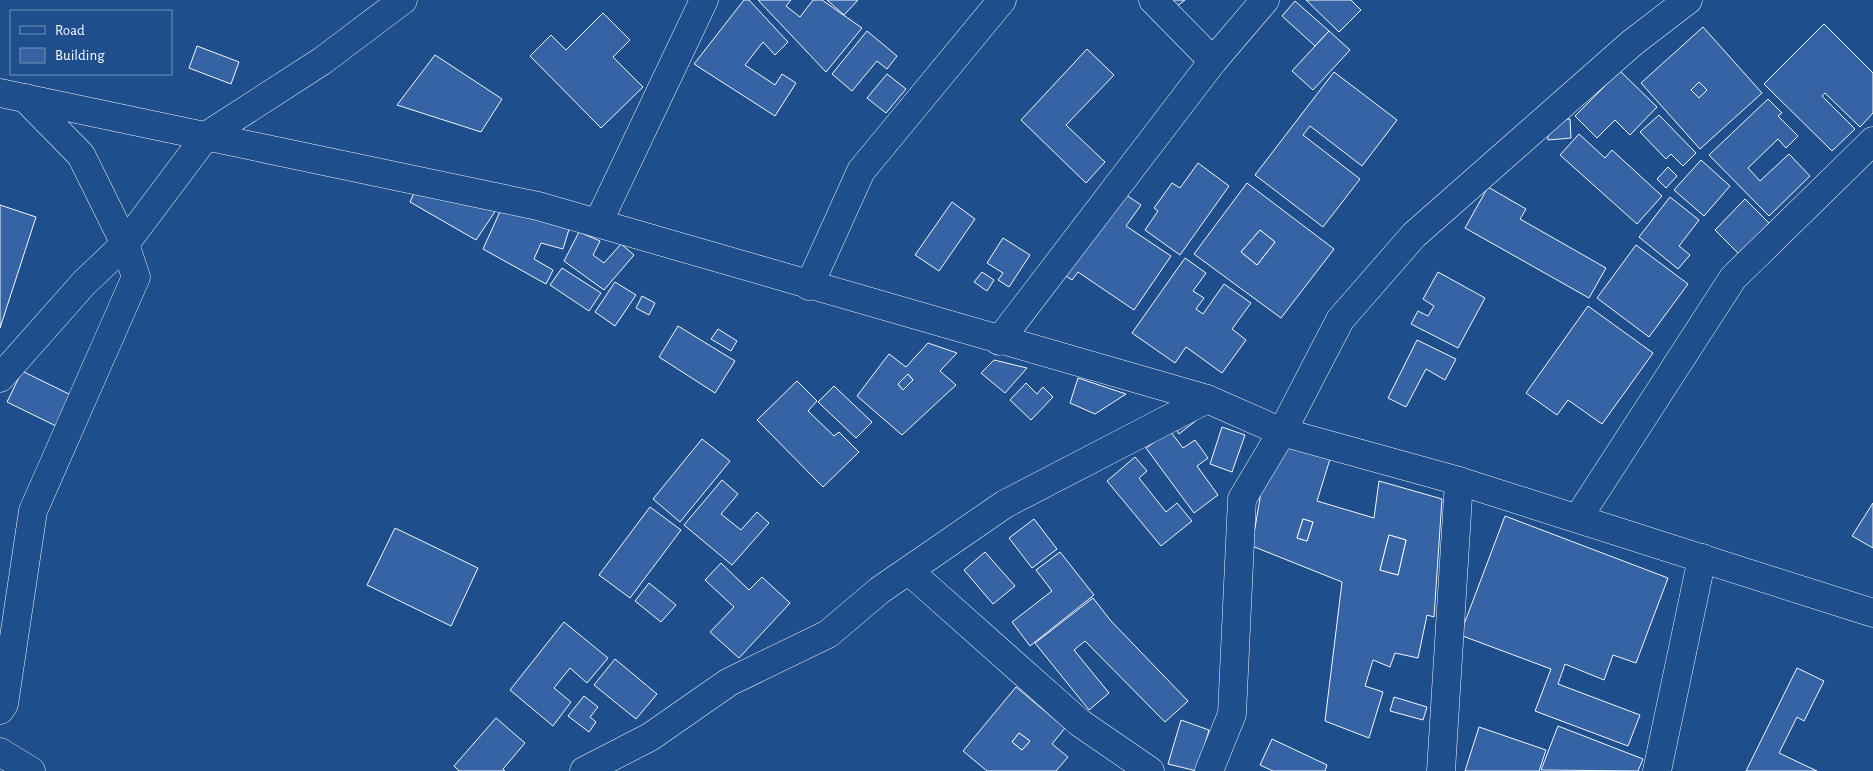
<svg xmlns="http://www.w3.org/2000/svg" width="1873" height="771" viewBox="0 0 1873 771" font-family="'Alegreya Sans',sans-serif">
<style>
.building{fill:#3563a3;stroke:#f2f6ff;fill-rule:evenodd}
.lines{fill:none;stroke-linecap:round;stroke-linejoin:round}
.minor-casing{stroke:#f2f6ff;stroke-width:29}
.minor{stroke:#1f4e8c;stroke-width:28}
</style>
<rect width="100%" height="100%" fill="#1f4e8c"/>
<!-- building -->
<g class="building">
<polygon points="744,0 749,0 788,42 775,55 763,42 745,65 775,85 782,74 796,83 775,116 694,64"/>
<polygon points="758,0 791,0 786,6 800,17 813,0 822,0 862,28 826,72"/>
<polygon points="827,0 858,0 844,15"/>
<polygon points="1163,0 1185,0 1171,11"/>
<polygon points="1306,0 1351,0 1361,10 1339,32"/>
<polygon points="1295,1 1329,31 1315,46 1282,16"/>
<polygon points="603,13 630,40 613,57 643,87 601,128 530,56 551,35 566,50"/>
<polygon points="1824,24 1873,73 1873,113 1860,127 1825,93 1822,96 1855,129 1832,151 1764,84"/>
<path d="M1703 27 1762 93 1700 149 1641 83ZM1699 82 1707 90 1699 98 1691 90Z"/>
<polygon points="867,31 897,56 887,69 877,61 852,91 832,74"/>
<polygon points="1329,31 1350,50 1313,90 1292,71"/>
<polygon points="197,46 239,62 231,84 189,68"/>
<polygon points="1087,49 1114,75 1066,125 1105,162 1086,183 1021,120"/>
<polygon points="435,55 502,99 481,132 397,105"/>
<polygon points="1620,71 1657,107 1630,135 1615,120 1597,138 1575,116"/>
<polygon points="1334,72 1397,120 1362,166 1310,126 1303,135 1360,179 1323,227 1255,175"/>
<polygon points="887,74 906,89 886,113 867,98"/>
<polygon points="1699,82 1707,90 1699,98 1691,90"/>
<polygon points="1768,99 1782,113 1778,116 1798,136 1786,148 1778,139 1748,168 1760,181 1789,154 1810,176 1769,216 1709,155"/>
<polygon points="1659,115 1696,153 1683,166 1671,154 1666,159 1640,132"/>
<polygon points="1570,119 1571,138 1548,140 1547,120"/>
<polygon points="1579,134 1605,158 1612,150 1662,196 1637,224 1560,155"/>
<polygon points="1701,160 1730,186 1704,216 1674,190"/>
<polygon points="1198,163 1229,186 1180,255 1145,230 1158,211 1154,208 1172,183 1180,188"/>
<polygon points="1668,167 1677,176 1666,188 1657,179"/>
<polygon points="420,179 502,201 476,240 410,202"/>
<path d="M1247 183 1334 249 1281 318 1194 254ZM1260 230 1275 242 1257 265 1241 252Z"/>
<polygon points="1488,187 1526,209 1520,219 1606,268 1589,298 1465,228"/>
<polygon points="1119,190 1141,205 1126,226 1171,256 1134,310 1078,272 1072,280 1057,270"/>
<polygon points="1670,197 1699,220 1679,246 1690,255 1678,269 1639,237"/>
<polygon points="1745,199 1769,223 1739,254 1715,230"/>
<polygon points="952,202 975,219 939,271 915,255"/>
<polygon points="0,205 36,217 0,328"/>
<polygon points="503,205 570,226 563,249 541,243 534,259 553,270 546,284 483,249"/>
<polygon points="1260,230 1275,242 1257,265 1241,252"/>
<polygon points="579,232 600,241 593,255 604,263 621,244 634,255 604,290 564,261"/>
<polygon points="1003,238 1030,255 1009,287 998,280 1003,273 987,263"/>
<polygon points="1636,245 1688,284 1649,337 1597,298"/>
<polygon points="1185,258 1206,273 1193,291 1204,298 1196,309 1203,314 1224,284 1251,303 1232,329 1246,340 1222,373 1186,347 1175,363 1132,333"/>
<polygon points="562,268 601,293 589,311 550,285"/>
<polygon points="982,272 994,280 987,291 974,282"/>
<polygon points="1438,272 1485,298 1458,348 1411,324 1418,311 1428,316 1434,306 1423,299"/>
<polygon points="615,282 636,295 615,326 595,312"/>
<polygon points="642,296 655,303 649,315 636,308"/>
<polygon points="1588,306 1653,353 1602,424 1568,400 1557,415 1526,393"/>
<polygon points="678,326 735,361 715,393 659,357"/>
<polygon points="718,329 737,341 731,351 711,339"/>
<polygon points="1417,340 1456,359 1445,380 1426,369 1406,407 1388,398"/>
<path d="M928 343 957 353 940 371 956 385 902 435 857 396 889 354 906 367ZM908 374 913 380 903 390 898 384Z"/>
<polygon points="994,360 1027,368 1005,393 981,373"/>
<polygon points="22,371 73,396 58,427 7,402"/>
<polygon points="908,374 913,380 903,390 898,384"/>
<polygon points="1078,378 1126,394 1095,414 1070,403"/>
<polygon points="797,381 817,401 808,411 834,436 839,432 859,452 823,487 757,420"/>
<polygon points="1026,383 1037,394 1043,387 1053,397 1031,420 1010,400"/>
<polygon points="834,386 872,422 856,438 818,402"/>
<polygon points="1198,419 1179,434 1172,423"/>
<polygon points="1222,427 1245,435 1232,472 1210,464"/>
<polygon points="1170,431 1183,448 1195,440 1208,458 1197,466 1218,495 1194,513 1146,448"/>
<path d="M1270 438 1330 459 1317 501 1374 518 1379 481 1442 499 1434 617 1427 615 1418 658 1395 653 1390 667 1373 660 1365 686 1383 692 1369 738 1325 721 1342 582 1252 546ZM1303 519 1313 522 1307 541 1297 538ZM1389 535 1406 540 1398 575 1380 570Z"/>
<polygon points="702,439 730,461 680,522 653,499"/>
<polygon points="1135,457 1147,471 1139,478 1166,512 1177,503 1192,521 1161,546 1107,481"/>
<polygon points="722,480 738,494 721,514 741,530 757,512 769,523 732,565 684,525"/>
<polygon points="1873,503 1873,548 1852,536"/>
<polygon points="650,507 681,530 630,598 599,575"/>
<polygon points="1505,516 1668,578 1636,663 1613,655 1604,680 1565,664 1558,684 1640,715 1628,746 1535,711 1551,669 1460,635"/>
<polygon points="1034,519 1057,549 1032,568 1009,538"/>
<polygon points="1303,519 1313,522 1307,541 1297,538"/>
<polygon points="395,528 478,568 451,626 367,585"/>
<polygon points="1389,535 1406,540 1398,575 1380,570"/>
<polygon points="985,552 1015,586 993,604 964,570"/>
<polygon points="1060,552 1094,595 1030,646 1012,622 1052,591 1036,570"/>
<polygon points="721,563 749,590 762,577 790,603 739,658 710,632 734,607 705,580"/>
<polygon points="649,583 676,605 661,622 635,601"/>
<polygon points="1093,598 1111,621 1188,701 1165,722 1085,641 1074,650 1109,693 1089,710 1035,643"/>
<polygon points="564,622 608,658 587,683 570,668 554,688 571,702 553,726 510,690"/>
<polygon points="615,659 657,694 636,719 594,685"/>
<polygon points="1797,668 1824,681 1804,721 1797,717 1779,753 1817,771 1746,771"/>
<path d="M1016 687 1065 728 1052 744 1068 757 1056 771H987L963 751ZM1019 733 1030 741 1022 750 1012 742Z"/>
<polygon points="584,696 598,707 590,717 596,722 589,732 568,716"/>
<polygon points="1394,697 1427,707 1423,720 1390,711"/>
<polygon points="496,718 525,743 503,769 505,771 459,771 454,766"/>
<polygon points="1181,720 1209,730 1197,771 1168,764"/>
<polygon points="1558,726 1643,759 1638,771 1541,770"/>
<polygon points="1479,727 1546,750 1539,771 1465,771"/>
<polygon points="1019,733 1030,741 1022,750 1012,742"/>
<polygon points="1272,739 1327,765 1325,771 1273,771 1260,765"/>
</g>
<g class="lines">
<defs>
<g id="minor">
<polyline points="1153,0 1213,61"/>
<polyline points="0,93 538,206 1207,399 1282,432 1459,481 1873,613"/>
<polyline points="598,223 704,0"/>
<polyline points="809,286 861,171 1002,0"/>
<polyline points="999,341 1213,61 1265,0"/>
<polyline points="0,378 84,283 125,244 206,136 322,61 403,0"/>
<polyline points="1578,518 1733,278 1873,141"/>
<polyline points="909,571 1080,723 1150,771"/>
<polyline points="0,710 4,704 33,511 136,277 125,244 81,155 25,98"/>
<polyline points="0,752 31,771"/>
<polyline points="584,771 650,737 729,682 828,634 880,590 1005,504 1207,399"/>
<polyline points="1209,771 1232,714 1242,499 1282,432 1340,320 1414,235 1632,43 1688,0"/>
<polyline points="1441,771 1459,481"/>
<polyline points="1657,771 1702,558"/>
</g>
</defs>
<!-- minor casing -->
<use href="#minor" class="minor-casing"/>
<!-- minor -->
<use href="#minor" class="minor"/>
</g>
<!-- legend -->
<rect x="10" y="10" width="162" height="65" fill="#1f4e8c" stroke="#7391ba"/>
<rect x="20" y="26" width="25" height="8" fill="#1f4e8c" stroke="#7391ba"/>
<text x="55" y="35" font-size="15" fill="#f2f6ff">Road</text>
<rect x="20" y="48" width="25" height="15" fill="#3563a3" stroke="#7391ba"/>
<text x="55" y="60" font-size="15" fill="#f2f6ff">Building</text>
</svg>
